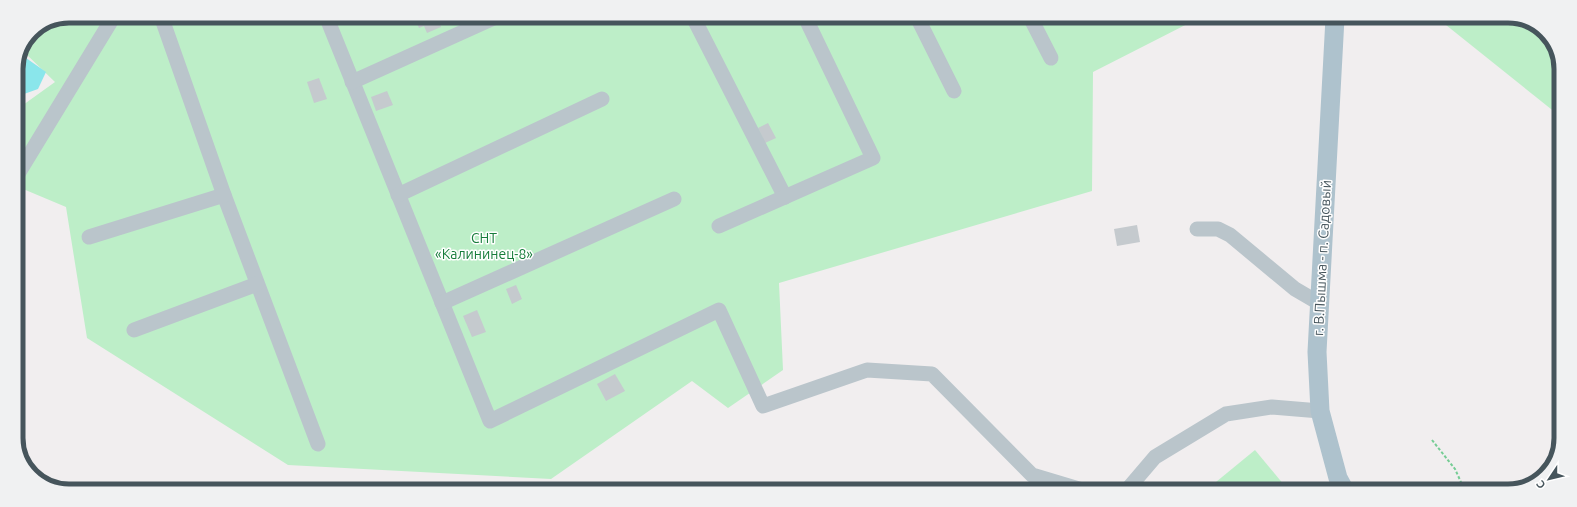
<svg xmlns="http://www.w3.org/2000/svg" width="1577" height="507" viewBox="0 0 1577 507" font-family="Ubuntu,sans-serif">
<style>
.green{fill:#bdeec8}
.water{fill:#8ae6eb}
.building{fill:#c5cace}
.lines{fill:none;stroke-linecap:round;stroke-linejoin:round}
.path{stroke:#75cc94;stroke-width:2;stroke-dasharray:3 2;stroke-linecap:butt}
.minor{stroke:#bac5cb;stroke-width:15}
.major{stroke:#aec2cd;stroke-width:19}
.labels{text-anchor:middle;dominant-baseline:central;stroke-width:3;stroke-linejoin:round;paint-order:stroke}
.park-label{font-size:14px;fill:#177d3b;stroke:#fff}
.street-label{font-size:14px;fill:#46555c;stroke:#fff}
.rim{fill:none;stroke:#46555c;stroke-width:5}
</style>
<rect width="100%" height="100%" fill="#f1eeef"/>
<!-- green -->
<g class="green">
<polygon points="69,16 1201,17 1093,72 1092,191 779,283 783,370 728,408 692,381 551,479 288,465 87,338 66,207 16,186 16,110 55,82 23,51 32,31"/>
<polygon points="1445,18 1522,18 1548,34 1561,65 1561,117 1446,25"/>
<polygon points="1255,450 1289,491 1205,491"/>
</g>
<!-- water -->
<polygon class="water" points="26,58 46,72 38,89 24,94 16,89 16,69 20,59"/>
<!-- building -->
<g class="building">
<polygon points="414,16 437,16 441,27 427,33 424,26 419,28"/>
<polygon points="319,78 327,99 314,103 307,82"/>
<polygon points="387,91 393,105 376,111 371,97"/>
<polygon points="768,123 776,138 765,143 758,128"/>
<polygon points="1137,225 1140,242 1117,246 1114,229"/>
<polygon points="516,285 522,299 512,304 506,289"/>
<polygon points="477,310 486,332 472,337 463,316"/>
<polygon points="615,374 625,391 606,401 597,384"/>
</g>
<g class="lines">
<!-- path -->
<polyline class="path" points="1432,440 1455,469 1465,491"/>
<!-- minor -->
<g class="minor">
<polyline points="161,16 224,195 318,444"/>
<polyline points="326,16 490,421 719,310 763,406 867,370 932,374 1032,475 1082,490"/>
<polyline points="693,17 785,197"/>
<polyline points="917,17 954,91"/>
<polyline points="1030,17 1051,58"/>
<polyline points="352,82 496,17"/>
<polyline points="16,177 114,16"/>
<polyline points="398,195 602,99"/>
<polyline points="719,226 873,158 805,17"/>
<polyline points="1197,229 1218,229 1230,235 1295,289 1319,303"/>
<polyline points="89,237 224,195"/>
<polyline points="442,303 674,199"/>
<polyline points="134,330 257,284"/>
<polyline points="1126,491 1155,457 1226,414 1272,407 1320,411"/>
</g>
<!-- major -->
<polyline class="major" points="1335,18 1317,352 1320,411 1338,478 1345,491"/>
</g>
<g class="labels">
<!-- park labels -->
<g class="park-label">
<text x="484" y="238">СНТ<tspan x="484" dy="16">«Калининец-8»</tspan></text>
</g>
<!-- street labels -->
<g class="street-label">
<text transform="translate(1322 258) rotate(-87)">г. В.Пышма - п. Садовый</text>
</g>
</g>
<!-- crop -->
<path d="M0 0H1577V507H0ZM69 23H1508A46 46 0 0 1 1554 69V438A46 46 0 0 1 1508 484H69A46 46 0 0 1 23 438V69A46 46 0 0 1 69 23Z" fill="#f0f1f2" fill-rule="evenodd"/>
<path class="rim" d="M69 23H1508A46 46 0 0 1 1554 69V438A46 46 0 0 1 1508 484H69A46 46 0 0 1 23 438V69A46 46 0 0 1 69 23Z"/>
<!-- north arrow -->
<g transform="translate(1549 479) rotate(235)" stroke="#ffffff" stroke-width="3" paint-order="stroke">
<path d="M0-3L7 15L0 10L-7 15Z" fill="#46555c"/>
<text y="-6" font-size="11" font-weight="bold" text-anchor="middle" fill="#46555c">С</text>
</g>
</svg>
